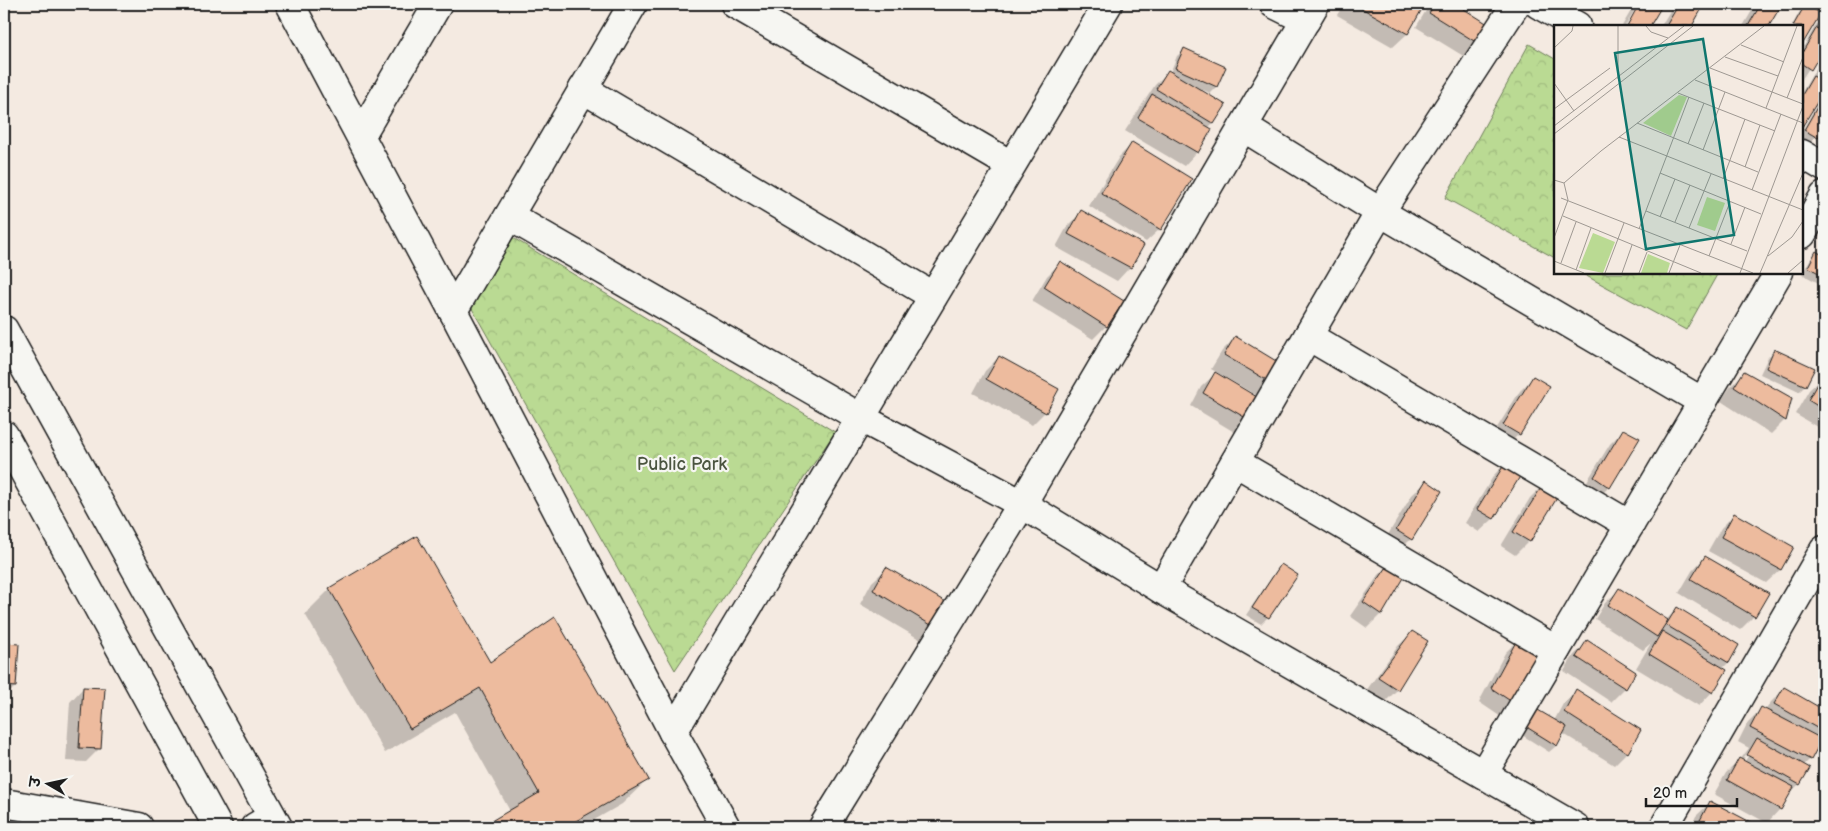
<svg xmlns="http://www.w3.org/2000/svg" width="1828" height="831" viewBox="0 0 1828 831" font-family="'Balsamiq Sans','Playpen Sans Deva',sans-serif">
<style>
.forest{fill:url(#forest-crowns);stroke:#6b7b58}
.shadow{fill:#0003;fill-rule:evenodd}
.building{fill:#edbb9e;stroke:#1c1c1c}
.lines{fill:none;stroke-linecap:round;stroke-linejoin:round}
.minor-casing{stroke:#1c1c1c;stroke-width:31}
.tertiary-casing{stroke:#1c1c1c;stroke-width:31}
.minor{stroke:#f6f6f2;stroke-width:28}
.tertiary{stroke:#f6f6f2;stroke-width:28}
.labels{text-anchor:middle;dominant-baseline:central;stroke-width:4.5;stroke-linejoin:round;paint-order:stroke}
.park-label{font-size:18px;fill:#4b5540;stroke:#f6f6f2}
.inset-road{fill:none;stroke:#9e9892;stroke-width:1}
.view{fill:#0f766e;fill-opacity:0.15;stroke:#0f766e;stroke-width:2.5}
.inset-edge{fill:none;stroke:#1c1c1c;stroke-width:2.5}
</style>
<defs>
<pattern id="forest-crowns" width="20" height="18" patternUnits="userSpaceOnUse" patternTransform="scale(1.25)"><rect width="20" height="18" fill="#bada93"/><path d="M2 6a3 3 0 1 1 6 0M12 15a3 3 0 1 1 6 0" fill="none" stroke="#9fba7e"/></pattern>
</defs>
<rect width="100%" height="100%" fill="#f4eae1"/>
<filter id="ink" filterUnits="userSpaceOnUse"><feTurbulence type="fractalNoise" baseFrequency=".02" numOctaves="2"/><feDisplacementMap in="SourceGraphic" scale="10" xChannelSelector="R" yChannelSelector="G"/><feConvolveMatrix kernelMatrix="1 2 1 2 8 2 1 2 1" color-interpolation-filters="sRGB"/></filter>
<g filter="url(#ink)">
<!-- forest -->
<g class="forest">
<polygon points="1529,44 1555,59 1555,258 1445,198"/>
<polygon points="505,233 835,432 675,670 470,305"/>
<polygon points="1581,273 1718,273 1686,330"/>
</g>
<!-- shadow -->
<g class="shadow">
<polygon points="1344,4 1411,4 1420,9 1407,34 1393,47 1337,15"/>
<polygon points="1433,4 1453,4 1489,26 1478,44 1465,57 1416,27 1427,9"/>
<polygon points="1635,4 1638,4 1625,26 1622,26"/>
<polygon points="1677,4 1699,4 1702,5 1690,26 1661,26 1671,9"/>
<polygon points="1756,4 1781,4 1768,26 1743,26"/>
<polygon points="1806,7 1820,14 1802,43 1802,26 1792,26 1799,13"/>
<polygon points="1824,16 1824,45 1802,79 1802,50 1817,23"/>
<polygon points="1184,50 1216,87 1210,93 1201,89 1200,91 1213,123 1208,128 1197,152 1184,166 1125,131 1155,85 1168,72 1170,73 1177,56"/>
<polygon points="1824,55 1824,89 1823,92 1824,91 1824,126 1810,143 1802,138 1802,131 1816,107 1814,106 1802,125 1802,92"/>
<polygon points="1132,144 1160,229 1146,242 1089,206 1119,157"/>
<polygon points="1082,212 1130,267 1117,281 1056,247 1068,225"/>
<polygon points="1816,253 1824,257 1824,286 1802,274 1810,260"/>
<polygon points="1061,262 1106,326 1093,339 1032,301 1047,276"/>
<polygon points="1235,338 1284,367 1261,398 1211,369 1222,351"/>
<polygon points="1775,351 1813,368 1805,386 1799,392 1760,374 1768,357"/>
<polygon points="999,357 1045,412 1032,425 973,393 985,371"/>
<polygon points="1744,373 1790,399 1785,420 1771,434 1721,401 1731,386"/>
<polygon points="1215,374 1261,401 1236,433 1191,406 1201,387"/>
<polygon points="1534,377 1519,434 1505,448 1490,439 1520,391"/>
<polygon points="1823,377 1824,378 1824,431 1795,414 1809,390"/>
<polygon points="1624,430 1609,487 1596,500 1581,491 1610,444"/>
<polygon points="1507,461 1522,470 1493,519 1479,532 1465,523 1494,475"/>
<polygon points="1426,482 1411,539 1398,552 1383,543 1412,495"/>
<polygon points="1544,484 1558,493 1529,541 1515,555 1501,546 1530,498"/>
<polygon points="1734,515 1792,547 1780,570 1766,583 1708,551 1721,528"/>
<polygon points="1705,557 1754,616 1740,630 1679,593 1692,571"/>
<polygon points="1392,562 1406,571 1381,614 1367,628 1350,616 1378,576"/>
<polygon points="1281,566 1268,617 1261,624 1246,615 1275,572"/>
<polygon points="886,569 935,627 921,640 860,604 872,582"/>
<polygon points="330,589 489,664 647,780 622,804 582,827 483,827 510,811 455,712 385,753 305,614"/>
<polygon points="1619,590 1666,620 1677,609 1738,646 1728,663 1722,669 1712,692 1699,706 1636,668 1651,643 1643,650 1595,619 1605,603"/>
<polygon points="1412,633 1426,642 1397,690 1384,703 1366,691 1398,646"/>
<polygon points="1518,640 1545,656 1501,717 1479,702 1505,653"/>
<polygon points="1588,642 1635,672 1625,688 1611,702 1564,671 1574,655"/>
<polygon points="4,644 18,645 15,687 4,698"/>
<polygon points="83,688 100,748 86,762 66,761 70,702"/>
<path d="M1784 689 1824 712V744L1819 750 1816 748 1810 759 1803 766 1799 784 1788 795 1780 809 1767 823 1714 794 1726 773 1740 760 1749 748 1738 742 1748 722 1761 709 1765 711 1771 702ZM1747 753H1750L1745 761 1743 760Z"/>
<polygon points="1576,691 1627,752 1614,765 1562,733 1556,746 1549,752 1514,730 1525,714 1554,721 1563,704"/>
<polygon points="1710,803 1757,827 1691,827 1696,816"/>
</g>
<!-- building -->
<g class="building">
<polygon points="1354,4 1414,4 1422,9 1408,34"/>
<polygon points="1435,4 1456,4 1491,26 1479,44 1429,13"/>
<polygon points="1639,4 1663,4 1650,26 1627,26"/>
<polygon points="1679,4 1704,5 1692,26 1666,26"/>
<polygon points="1761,4 1782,4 1769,26 1748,26"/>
<polygon points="1805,5 1821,13 1802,45 1802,26 1793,26"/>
<polygon points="1824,15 1824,48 1811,70 1802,64 1802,53"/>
<polygon points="1184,48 1226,67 1217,87 1175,68"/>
<polygon points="1824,58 1824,78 1816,73"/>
<polygon points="1168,70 1226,105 1214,124 1156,89"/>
<polygon points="1813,76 1824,82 1824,91 1802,127 1802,95"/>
<polygon points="1152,94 1212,129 1198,153 1138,118"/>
<polygon points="1824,95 1824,128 1818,138 1804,130"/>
<polygon points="1132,142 1192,179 1161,230 1101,193"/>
<polygon points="1081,210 1144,245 1131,268 1068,234"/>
<polygon points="1816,251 1824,256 1824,276 1808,267"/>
<polygon points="1060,261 1124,301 1107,327 1044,287"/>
<polygon points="1235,336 1286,367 1275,385 1224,355"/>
<polygon points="1774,349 1815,368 1806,386 1766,368"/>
<polygon points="999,356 1059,389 1046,413 986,379"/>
<polygon points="1744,371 1792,398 1786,421 1734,387"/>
<polygon points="1215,372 1262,400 1251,421 1203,393"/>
<polygon points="1822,375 1824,376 1824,410 1808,400"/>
<polygon points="1533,376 1550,386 1520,435 1503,425"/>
<polygon points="1623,429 1640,438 1610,488 1594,477"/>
<polygon points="1507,460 1524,470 1494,519 1477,509"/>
<polygon points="1426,480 1442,491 1412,540 1396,530"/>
<polygon points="1544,483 1560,493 1530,542 1513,532"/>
<polygon points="1734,513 1794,547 1781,570 1721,537"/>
<polygon points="417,536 490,662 555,617 649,780 574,822 577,827 481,827 539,793 480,688 410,729 329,588"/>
<polygon points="1705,556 1769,593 1755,617 1691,579"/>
<polygon points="1391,561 1408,571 1382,615 1363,602"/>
<polygon points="1281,564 1298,575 1269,618 1252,608"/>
<polygon points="886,567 949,604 936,628 873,590"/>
<polygon points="1619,588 1668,620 1657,637 1608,605"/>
<polygon points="1677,607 1739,645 1729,663 1666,625"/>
<polygon points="1412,631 1428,641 1398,690 1378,677"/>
<polygon points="1662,631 1727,670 1713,693 1649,654"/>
<polygon points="1518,638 1547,655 1515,704 1491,688"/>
<polygon points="1587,640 1636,672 1626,689 1576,657"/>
<polygon points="4,643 19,644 16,687 4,686"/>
<polygon points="83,687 105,688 101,749 79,748"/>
<polygon points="1784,687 1824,710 1824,732 1774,704"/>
<polygon points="1576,689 1641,730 1628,753 1564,712"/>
<polygon points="1531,706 1567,727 1557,746 1520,723"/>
<polygon points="1761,707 1822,739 1811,760 1750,728"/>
<polygon points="1757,738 1810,768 1800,785 1747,755"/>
<polygon points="1739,758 1794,787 1781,810 1727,780"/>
<polygon points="1710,801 1760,827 1700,827 1697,826"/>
</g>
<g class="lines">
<defs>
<g id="minor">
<polyline points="735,4 1011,165"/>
<polyline points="1274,4 1306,20"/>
<polyline points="1538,4 1577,26"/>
<polyline points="583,89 933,296"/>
<polyline points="1243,127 1380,212 1703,402"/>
<polyline points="361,135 438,4"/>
<polyline points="1802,154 1824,167"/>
<polyline points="509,216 861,418 1022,504 1161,589 1575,827"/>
<polyline points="1802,234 1824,196"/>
<polyline points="453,311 633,4"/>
<polyline points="1308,336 1630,525"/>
<polyline points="1235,462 1556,650"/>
<polyline points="1161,589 1380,212 1516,4"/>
<polyline points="673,732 1108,4"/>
<polyline points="1483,774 1779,272"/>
<polyline points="4,803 139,827"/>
<polyline points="255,827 272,817"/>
<polyline points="823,827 1022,504 1315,4"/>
</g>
<g id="tertiary">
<polyline points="290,4 453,311 673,732 726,827"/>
<polyline points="4,330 278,827"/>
<polyline points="4,435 218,827"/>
<polyline points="1664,827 1824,550"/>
</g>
</defs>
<!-- minor casing -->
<use href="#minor" class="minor-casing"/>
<!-- tertiary casing -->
<use href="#tertiary" class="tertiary-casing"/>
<!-- minor -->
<use href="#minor" class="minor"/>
<!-- tertiary -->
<use href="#tertiary" class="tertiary"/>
</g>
</g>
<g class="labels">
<!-- park labels -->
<g class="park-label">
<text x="682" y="464">Public Park</text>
</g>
</g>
<!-- overview -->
<g transform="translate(1554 25)">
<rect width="249" height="249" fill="#f4eae1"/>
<path d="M125 70 133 72 117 111 89 98ZM153 172 171 178 161 206 143 200ZM39 208 61 217 49 248 25 243ZM94 229 116 238 113 248H87Z" fill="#bada93"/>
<path class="inset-road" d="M92 1 97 7 114 13M187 20 230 37M0 23 18 6 19 1M171 32 224 51M156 43 249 79M64 54V1M141 55 249 98M0 58 20 86M124 68 221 106M233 73 249 32M212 83 243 1M0 84 56 43M83 98 204 147M0 101 130 1M0 109 139 1M65 112 249 185M134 119 150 78M149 125 171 67M191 142 206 100M106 148 207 189M169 154 191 94M0 155 10 158 14 175 0 213M10 158 47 126 210 1M198 165 227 89M7 173 199 248M92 186 193 226M9 191 147 248M106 192 121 154M121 197 136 160M135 203 157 149M85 204 135 72M177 219 191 182M155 231 176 177M214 231 238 212 249 196M0 236 30 248M7 238 22 197M22 245 37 203M51 248 70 198M68 248 78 220M85 248 93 227M115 248 126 220M186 248 249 81M206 248 249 148M234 248 249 235"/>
<path class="view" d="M149 14 180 210 92 224 61 28Z"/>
<rect width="249" height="249" class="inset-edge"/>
</g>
<!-- margin -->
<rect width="1828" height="831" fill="none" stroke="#f6f6f2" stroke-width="20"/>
<rect x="10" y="10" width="1808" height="811" fill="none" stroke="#1c1c1c" stroke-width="2" filter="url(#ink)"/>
<!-- north arrow -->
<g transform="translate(48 784) rotate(279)" stroke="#f6f6f2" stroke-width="4" paint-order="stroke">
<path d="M0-4L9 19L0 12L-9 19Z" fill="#1c1c1c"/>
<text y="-8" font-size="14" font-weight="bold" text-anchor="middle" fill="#1c1c1c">उ</text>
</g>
<!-- scale -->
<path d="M1646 798v8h91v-8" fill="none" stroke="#1c1c1c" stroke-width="2.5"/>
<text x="1653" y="798" font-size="15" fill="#1c1c1c" stroke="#f6f6f2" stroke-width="4" paint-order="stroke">20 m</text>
</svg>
